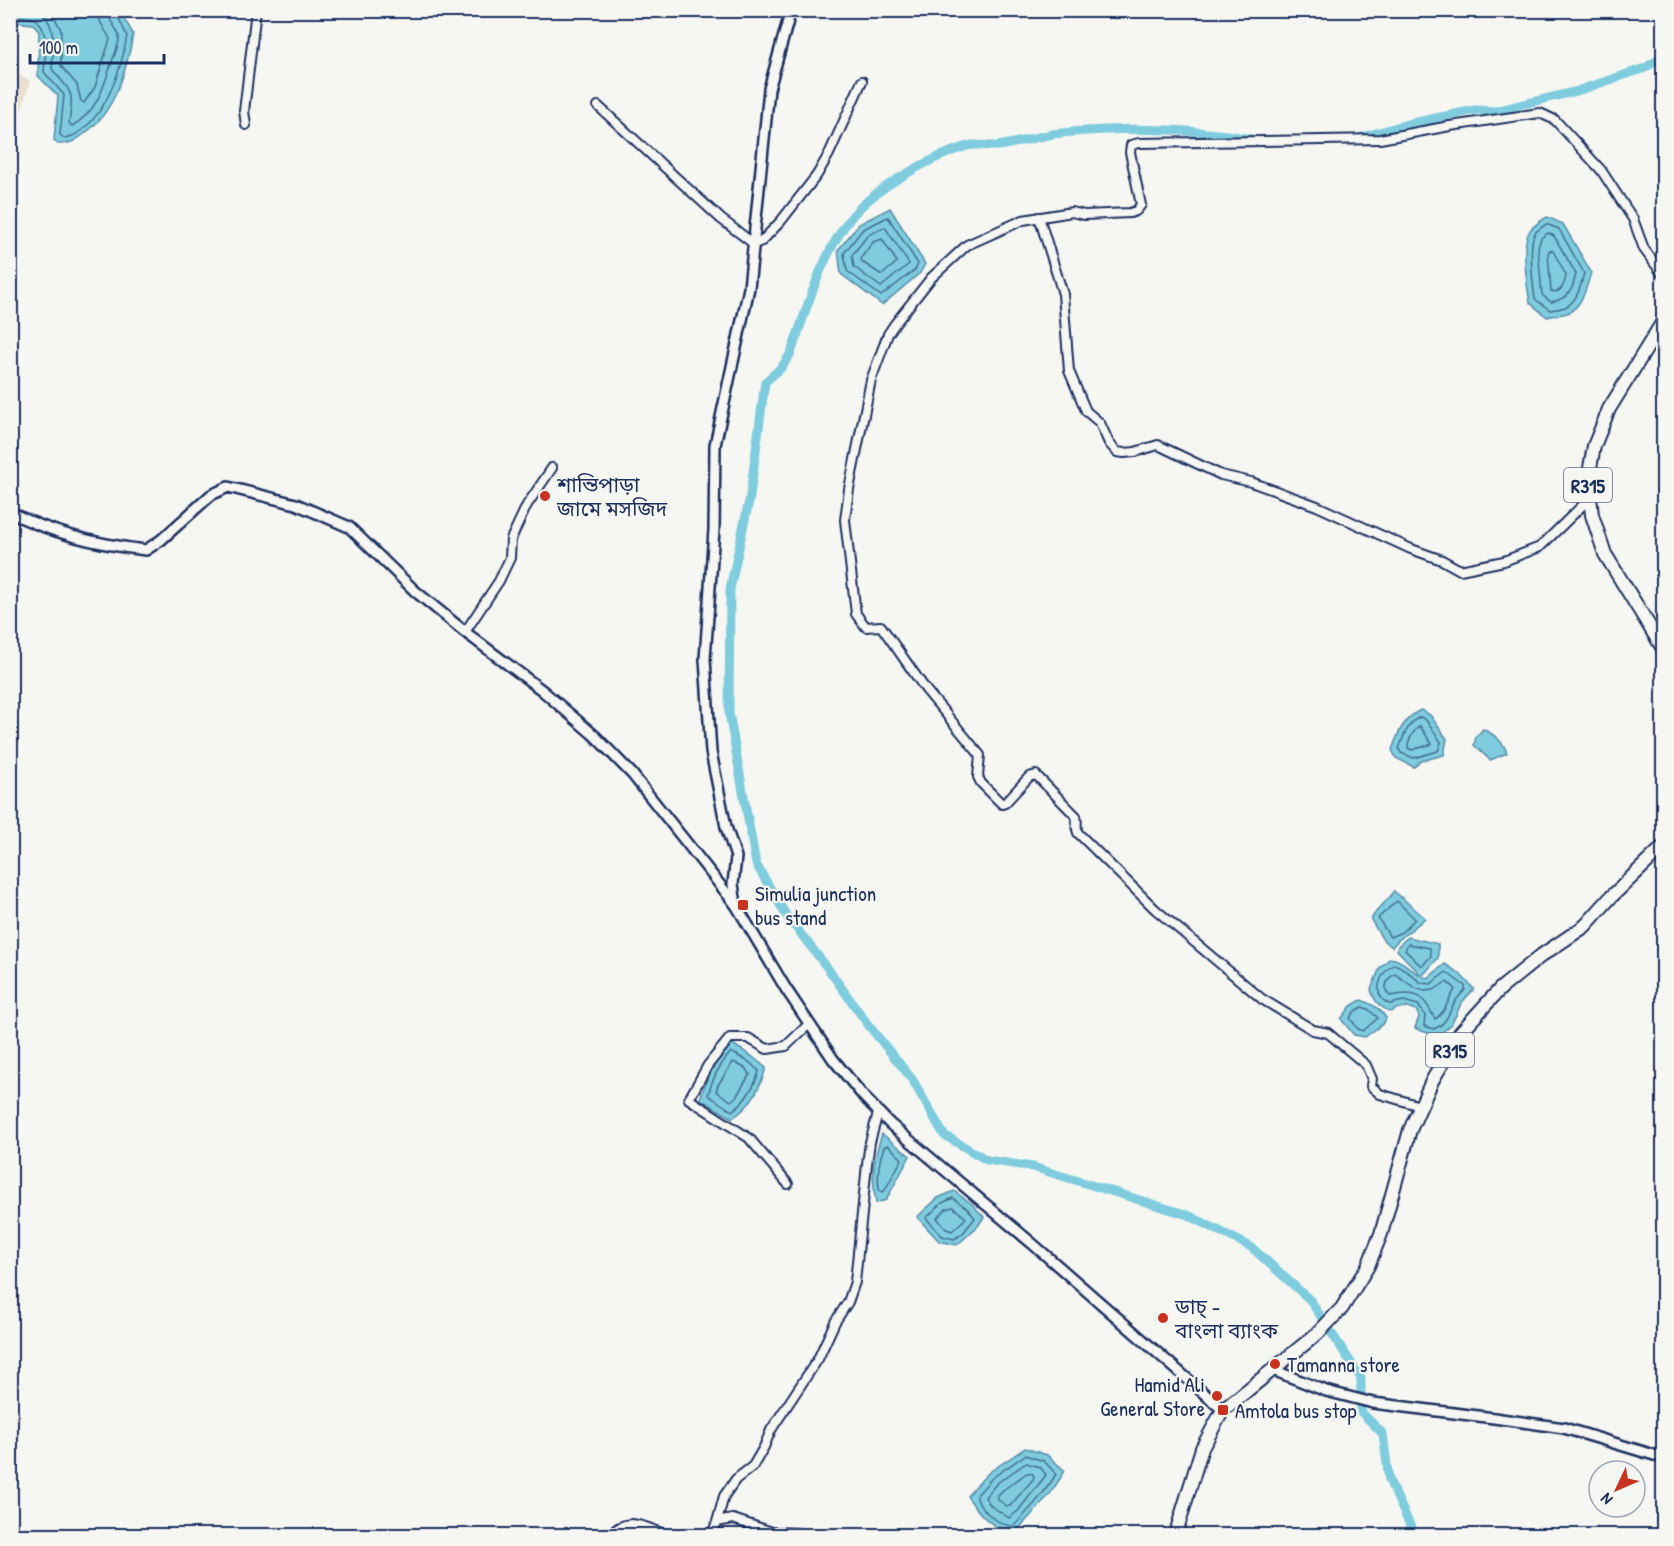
<svg xmlns="http://www.w3.org/2000/svg" width="1674" height="1546" viewBox="0 0 1674 1546" font-family="'Patrick Hand','Noto Sans Bengali',sans-serif">
<style>
.built{fill:#eae0d0}
.water{fill:#7eccdd;stroke:#568daa;stroke-width:1.5}
.lines{fill:none;stroke-linecap:round;stroke-linejoin:round}
.shore{stroke:#436e91;stroke-width:1.5}
.canal{stroke:#7eccdd;stroke-width:9}
.minor-casing{stroke:#1b2f5e;stroke-width:12}
.tertiary-casing{stroke:#1b2f5e;stroke-width:14}
.primary-casing{stroke:#1b2f5e;stroke-width:16}
.minor{stroke:#f6f6f2;stroke-width:8}
.tertiary{stroke:#f6f6f2;stroke-width:9}
.primary{stroke:#f6f6f2;stroke-width:12}
.poi-dot{fill:#c8321e;stroke:#f6f6f2;stroke-width:2}
.labels{text-anchor:middle;dominant-baseline:central;stroke-width:4.5;stroke-linejoin:round;paint-order:stroke}
.shield{fill:#f6f6f2;stroke:#5d6b8a;stroke-width:1.5}
.shield-label{font-size:20px;font-weight:bold;fill:#1b2f5e}
.poi-label{font-size:21px;fill:#1b2f5e;stroke:#f6f6f2;text-anchor:start}
</style>
<rect width="100%" height="100%" fill="#f6f6f2"/>
<filter id="ink" filterUnits="userSpaceOnUse"><feTurbulence type="fractalNoise" baseFrequency=".0167" numOctaves="2"/><feDisplacementMap in="SourceGraphic" scale="12" xChannelSelector="R" yChannelSelector="G"/><feConvolveMatrix kernelMatrix="1 2 1 2 8 2 1 2 1" color-interpolation-filters="sRGB"/></filter>
<g filter="url(#ink)">
<!-- built -->
<polygon class="built" points="11,71 30,81 11,147"/>
<!-- water -->
<g class="water">
<path d="M11 10 120 11 133 34C127 69 116 108 88 131 78 139 71 145 58 144L54 140 58 96 38 76 39 32 33 24 14 22 11 19Z"/>
<polygon points="890,208 925,264 920,273 882,305 841,274 838,250 859,224"/>
<path d="M1547 217 1563 224 1591 272C1587 286 1582 308 1567 313 1561 315 1554 315 1547 317L1530 303C1527 286 1521 246 1529 232 1532 226 1541 221 1547 217Z"/>
<path d="M1421 710 1430 715 1447 739 1444 755 1421 761 1414 767 1396 758 1392 750C1398 733 1404 717 1421 710Z"/>
<path d="M1483 729C1495 735 1503 741 1507 753L1490 760 1474 745 1476 737Z"/>
<path d="M1394 891 1425 918C1415 928 1399 937 1392 947L1383 940 1371 920C1376 908 1388 902 1394 891Z"/>
<polygon points="1408,937 1438,944 1438,958 1424,974 1421,975 1397,950 1398,946"/>
<path d="M1390 958C1406 960 1413 975 1428 978L1445 964 1459 973 1474 989C1470 994 1464 999 1461 1004 1458 1008 1458 1013 1455 1017 1445 1037 1433 1037 1415 1028L1419 1017 1416 1010C1407 1007 1399 1006 1391 1012 1379 1007 1374 1001 1371 989L1380 968Z"/>
<path d="M1361 1000C1372 1004 1380 1008 1386 1018L1384 1023 1365 1037 1354 1035 1341 1019 1351 1006Z"/>
<path d="M731 1043 753 1057 766 1068C760 1088 750 1108 732 1118L700 1099C706 1077 716 1060 731 1043Z"/>
<path d="M882 1134 910 1156 886 1200 876 1203C871 1176 873 1160 882 1134Z"/>
<polygon points="954,1191 972,1204 984,1217 978,1226 957,1245 939,1241 917,1217 938,1198"/>
<path d="M1025 1448 1047 1455 1065 1471 1050 1494 1015 1533C992 1529 980 1515 967 1496L988 1473Z"/>
</g>
<g class="lines">
<!-- shore -->
<g class="shore">
<path d="M35 10C58 18 53 49 52 69 72 94 74 89 69 123L72 126C99 110 103 87 113 59 115 53 120 43 119 36 117 27 108 21 107 10"/>
<polyline points="51,10 61,30 61,66 77,85 81,101 84,103 95,87 110,39 100,21 98,10"/>
<path d="M10 15 36 19C50 33 45 53 44 72L64 95 60 135 65 139C103 127 121 72 127 36L115 10"/>
<polygon points="888,217 918,264 915,270 881,296 847,271 844,253 863,229"/>
<path d="M1546 224 1559 229 1584 273C1581 285 1577 303 1565 307 1560 309 1554 309 1550 310L1535 299C1533 286 1528 243 1535 233 1537 230 1543 227 1546 224Z"/>
<polygon points="885,227 909,264 881,287 854,267 852,255 868,235"/>
<path d="M1548 233 1554 236 1576 274C1572 292 1569 298 1551 302L1542 295 1538 248 1541 238Z"/>
<polygon points="882,239 897,262 882,275 862,262 861,258 873,242"/>
<path d="M1550 250 1553 251 1566 275C1565 283 1561 295 1551 291L1548 253Z"/>
<path d="M1420 717 1426 720 1441 742 1438 751 1414 758 1401 753 1399 749C1403 737 1408 722 1420 717Z"/>
<path d="M1420 726 1432 744 1412 750 1408 748C1407 741 1414 730 1420 726Z"/>
<polygon points="1397,901 1415,919 1402,932 1390,937 1378,918"/>
<polygon points="1408,944 1430,948 1431,956 1423,965 1420,965 1405,950"/>
<path d="M1394 964C1404 967 1413 977 1421 983L1431 984 1446 972 1465 986V990C1462 993 1458 997 1455 1002 1448 1013 1448 1023 1434 1029L1424 1026 1425 1015 1418 1005 1404 1001 1389 1004C1371 995 1379 974 1394 964Z"/>
<path d="M1395 974 1415 988 1425 991 1434 990 1446 982 1454 987 1455 990C1448 999 1445 1014 1435 1019 1423 996 1419 990 1390 996 1382 990 1387 978 1395 974Z"/>
<polygon points="1362,1007 1368,1009 1378,1018 1363,1031 1358,1029 1350,1018 1355,1011"/>
<path d="M731 1052 749 1062 759 1071C755 1086 745 1102 732 1111L708 1095C712 1079 720 1064 731 1052Z"/>
<polygon points="733,1062 745,1068 750,1074 736,1097 731,1101 716,1091 718,1085"/>
<path d="M888 1145 902 1159 885 1190 882 1192 879 1190C877 1175 879 1160 884 1147Z"/>
<polygon points="953,1198 968,1209 975,1218 962,1234 954,1239 942,1236 926,1218 942,1203"/>
<polygon points="953,1207 966,1218 952,1231 946,1229 937,1218 946,1209"/>
<path d="M1025 1455 1044 1461 1056 1474C1045 1493 1029 1510 1014 1526 998 1526 981 1510 976 1496L992 1478Z"/>
<polygon points="1026,1463 1040,1467 1046,1475 1018,1511 1009,1518 991,1506 985,1497 997,1483"/>
<polygon points="1027,1473 1033,1474 1034,1478 1010,1506 1007,1506 998,1500 997,1496 1003,1490"/>
</g>
<!-- canal -->
<g class="canal">
<polyline points="1359,138 1407,124 1475,110 1495,111 1577,91 1645,68 1664,56"/>
<path d="M1256 140C1191 127 1126 127 1061 133 1040 135 1019 143 998 146 988 147 977 143 967 146 931 157 871 190 849 220 820 258 807 309 791 353L781 368 765 382 750 496 730 589 729 713 756 864 786 915 829 970 869 1026 912 1079 944 1135 987 1160 1033 1167 1188 1215 1251 1247 1310 1300 1361 1378V1412L1383 1434 1389 1480 1415 1536"/>
</g>
<defs>
<g id="minor">
<polyline points="598,106 721,219 754,244 762,241 781,221 817,175 829,154 862,81"/>
<polyline points="246,125 244,111 256,10"/>
<polyline points="1039,217 1063,294 1069,371 1086,411 1100,423 1109,443 1117,452 1124,453 1135,452 1158,445 1221,475 1251,482 1317,506 1411,549 1442,560 1460,570 1504,561 1540,547 1590,498"/>
<polyline points="465,632 499,581 510,558 511,539 527,505 552,468"/>
<path d="M1420 1106 1380 1094 1371 1086 1372 1079 1366 1065 1328 1033 1313 1030 1262 999 1155 909 1078 833C1075 826 1078 822 1076 816L1036 775 1029 777 1005 803 1002 804 981 783 978 777 980 755 926 690 881 626 866 627 856 614 845 520 849 489 871 380 888 334 894 325 931 278 967 245 1023 220 1072 212 1084 215 1130 213 1136 211 1141 205 1130 152 1131 145 1139 143 1380 139 1450 126 1540 113 1555 120 1601 170 1633 219 1644 249 1664 276"/>
<polyline points="788,1184 749,1138 689,1099 708,1065 730,1038 748,1038 767,1049 786,1046 809,1024"/>
<polyline points="717,1522 724,1496 736,1479 753,1466 764,1447 771,1430 818,1359 835,1322 848,1302 855,1282 867,1164 870,1142 878,1113"/>
<path d="M609 1536C629 1513 646 1529 670 1536"/>
<polyline points="711,1536 717,1522 733,1519 772,1532 798,1533 802,1536"/>
</g>
<g id="tertiary">
<polyline points="791,10 769,89 749,288 715,445 714,530 705,659 711,752 726,827 736,857 733,884 736,905 786,989 833,1059 864,1097 890,1124 1034,1245 1223,1410"/>
<path d="M10 512C51 533 101 545 146 550L161 540 211 495 228 487 296 504 349 527 415 591 465 632 543 691 595 736 632 774 736 905"/>
<polyline points="1273,1370 1326,1391 1373,1403 1494,1418 1564,1428 1664,1458"/>
</g>
<g id="primary">
<polyline points="1664,320 1609,409 1594,446 1588,479 1592,515 1605,554 1664,650"/>
<polyline points="1175,1536 1202,1448 1223,1410 1318,1333 1342,1308 1368,1266 1381,1234 1410,1130 1432,1081 1460,1033 1500,989 1542,955 1585,926 1611,897 1664,846"/>
</g>
</defs>
<!-- minor casing -->
<use href="#minor" class="minor-casing"/>
<!-- tertiary casing -->
<use href="#tertiary" class="tertiary-casing"/>
<!-- primary casing -->
<use href="#primary" class="primary-casing"/>
<!-- minor -->
<use href="#minor" class="minor"/>
<!-- tertiary -->
<use href="#tertiary" class="tertiary"/>
<!-- primary -->
<use href="#primary" class="primary"/>
</g>
</g>
<!-- markers -->
<g class="poi-dot">
<circle cx="545" cy="496" r="6"/>
<rect x="737" y="899" width="12" height="12" rx="3"/>
<circle cx="1163" cy="1318" r="6"/>
<circle cx="1275" cy="1364" r="6"/>
<circle cx="1217" cy="1396" r="6"/>
<rect x="1217" y="1404" width="12" height="12" rx="3"/>
</g>
<g class="labels">
<!-- shield labels -->
<g class="shield">
<rect x="1564" y="468" width="48" height="34" rx="4.5"/>
<rect x="1426" y="1033" width="48" height="34" rx="4.5"/>
</g>
<g class="shield-label">
<text x="1588" y="485">R315</text>
<text x="1450" y="1050">R315</text>
</g>
<!-- poi labels -->
<g class="poi-label">
<text x="557" y="484">শান্তিপাড়া<tspan x="557" dy="24">জামে মসজিদ</tspan></text>
<text x="755" y="893">Simulia junction<tspan x="755" dy="24">bus stand</tspan></text>
<text x="1175" y="1306">ডাচ্ -<tspan x="1175" dy="24">বাংলা ব্যাংক</tspan></text>
<text x="1287" y="1364">Tamanna store</text>
<text x="1205" y="1384" text-anchor="end">Hamid Ali<tspan x="1205" dy="24">General Store</tspan></text>
<text x="1235" y="1410">Amtola bus stop</text>
</g>
</g>
<!-- margin -->
<rect width="1674" height="1546" fill="none" stroke="#f6f6f2" stroke-width="36"/>
<rect x="18" y="18" width="1638" height="1510" fill="none" stroke="#1b2f5e" stroke-width="2" filter="url(#ink)"/>
<!-- north arrow -->
<g transform="translate(1617 1489) rotate(226)"><circle r="28" fill="#f6f6f2" stroke="#9ea6b7" stroke-width="1.5"/>
<path d="M0-4.5L10 22L0 15L-10 22Z" fill="#c8321e"/>
<text y="-9" font-size="16" font-weight="bold" text-anchor="middle" fill="#1b2f5e">N</text>
</g>
<!-- scale -->
<path d="M30 54v9h134v-9" fill="none" stroke="#1b2f5e" stroke-width="3"/>
<text x="39" y="54" font-size="18" fill="#1b2f5e" stroke="#f6f6f2" stroke-width="4.5" paint-order="stroke">100 m</text>
</svg>
